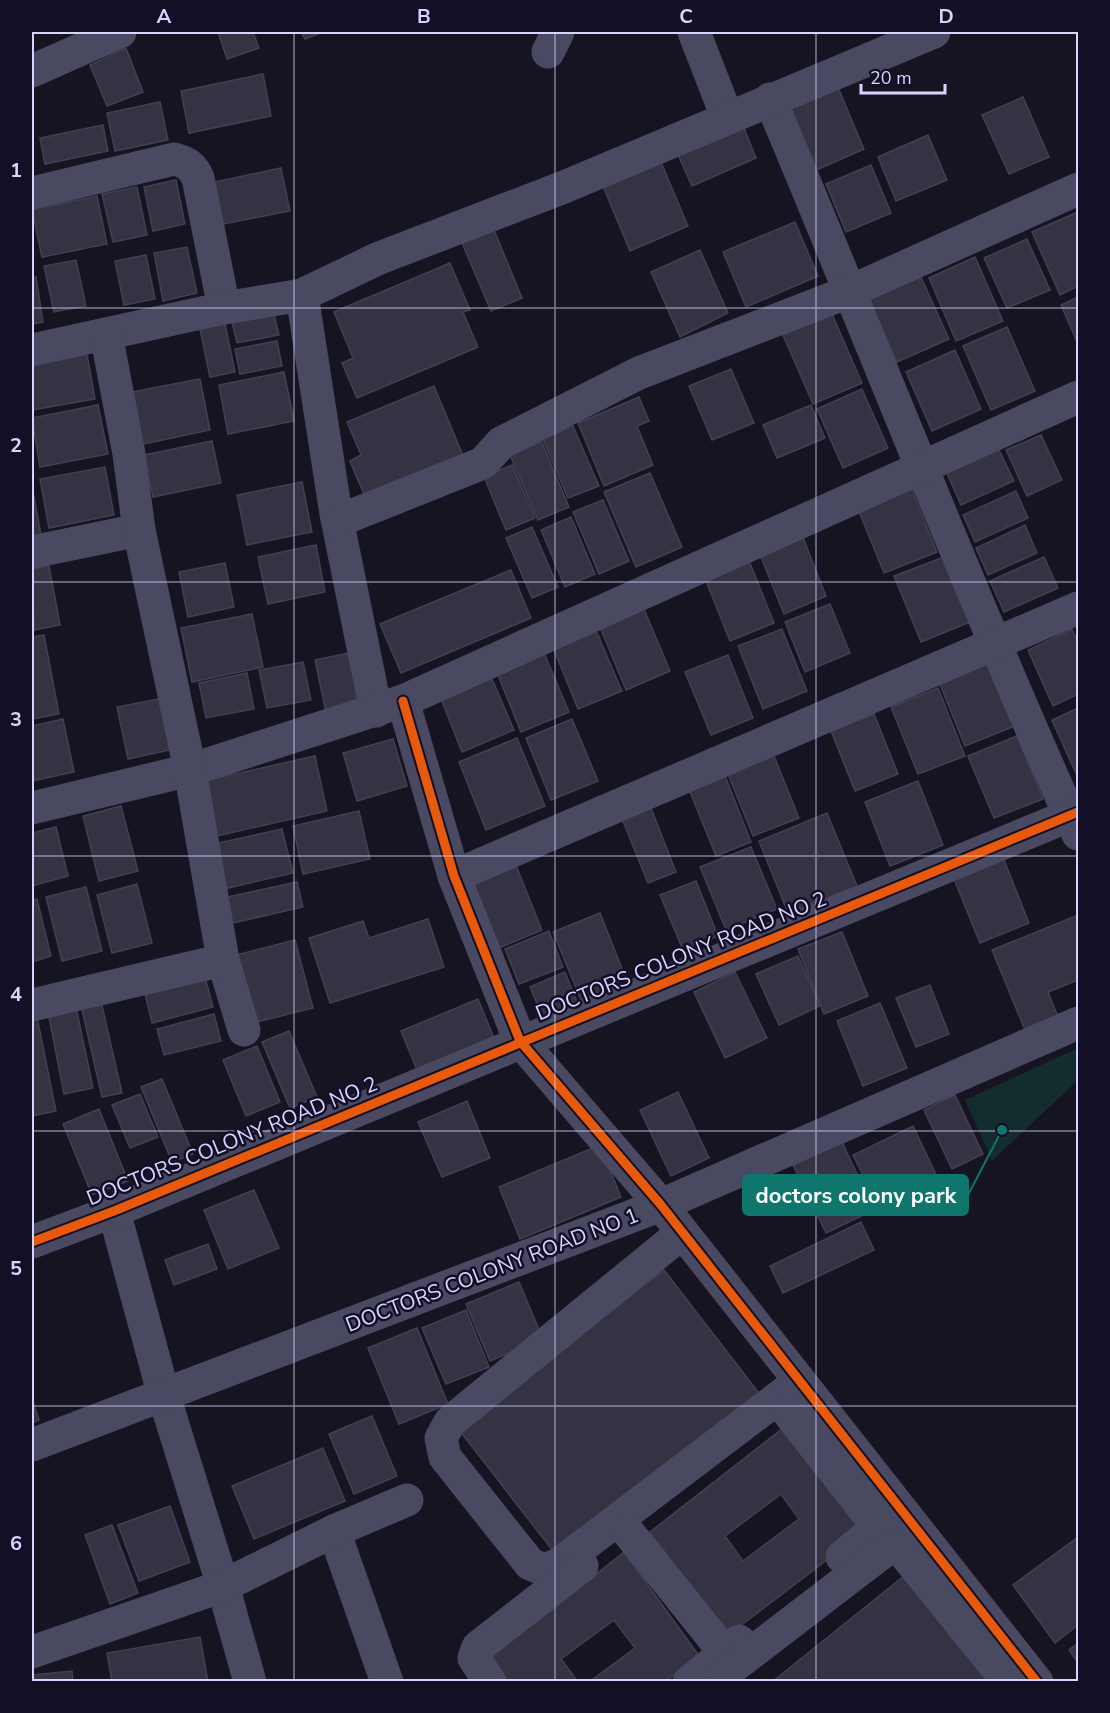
<svg xmlns="http://www.w3.org/2000/svg" width="1110" height="1713" viewBox="0 0 1110 1713" font-family="'Nunito Sans',sans-serif">
<style>
.green{fill:#132c2d}
.building{fill:#343243;stroke:#433f54;stroke-width:1.5;fill-rule:evenodd}
.lines{fill:none;stroke-linecap:round;stroke-linejoin:round}
.minor{stroke:#4a4962;stroke-width:33}
.cycleway-casing{stroke:#130f26;stroke-width:13}
.cycleway{stroke:#e8590c;stroke-width:9}
.grid{fill:none;stroke:#d9d4ff;stroke-width:1.5;stroke-opacity:0.55}
.labels{text-anchor:middle;dominant-baseline:central;stroke-width:5;stroke-linejoin:round;paint-order:stroke}
.street-label{font-size:21px;fill:#d9d4ff;stroke:#130f26}
.leader{fill:none;stroke:#0f766e;stroke-width:2}
.callout-dot{fill:#0f766e;stroke:#130f26;stroke-width:2}
.callout{fill:#0f766e;stroke:#0f766e;stroke-width:2}
.callout-label{font-size:22px;text-anchor:middle;font-weight:bold;fill:#fff}
.neatline{fill:none;stroke:#d9d4ff;stroke-width:2}
.grid-label{font-size:20px;text-anchor:middle;font-weight:bold;fill:#d9d4ff}
</style>
<rect width="100%" height="100%" fill="#161421"/>
<!-- green -->
<polygon class="green" points="1078,1048 1078,1080 992,1161 965,1100"/>
<!-- building -->
<g class="building">
<polygon points="218,32 253,32 259,48 227,59"/>
<polygon points="301,32 323,32 305,39"/>
<polygon points="126,48 143,92 107,106 90,65"/>
<polygon points="263,74 271,116 189,133 181,91"/>
<polygon points="834,78 864,149 814,171 783,99"/>
<polygon points="1023,97 1049,157 1009,174 982,115"/>
<polygon points="160,102 168,140 115,151 107,113"/>
<polygon points="740,118 756,158 692,186 674,146"/>
<polygon points="103,125 108,151 45,164 40,138"/>
<polygon points="928,135 947,180 896,201 878,157"/>
<polygon points="658,155 688,226 630,251 600,179"/>
<polygon points="871,165 891,213 846,232 826,184"/>
<polygon points="281,168 290,211 223,224 214,182"/>
<polygon points="176,180 185,224 153,231 144,187"/>
<polygon points="137,187 147,235 113,242 102,194"/>
<polygon points="97,196 107,244 42,257 32,210"/>
<polygon points="1078,212 1078,286 1060,295 1032,232"/>
<polygon points="795,222 818,276 746,307 723,252"/>
<polygon points="494,230 522,298 491,311 462,243"/>
<polygon points="1027,239 1050,290 1007,308 984,258"/>
<polygon points="187,247 197,293 163,301 154,253"/>
<polygon points="700,250 728,313 680,337 651,272"/>
<polygon points="146,255 155,299 124,305 115,261"/>
<polygon points="975,257 1003,321 956,341 929,278"/>
<polygon points="76,260 86,306 54,312 44,266"/>
<polygon points="450,263 470,310 463,312 478,347 357,398 342,363 353,358 334,312"/>
<polygon points="36,277 43,322 32,324 32,278"/>
<polygon points="921,277 949,339 897,362 869,299"/>
<polygon points="1078,297 1078,344 1061,305"/>
<polygon points="273,310 279,335 237,343 231,318"/>
<polygon points="832,314 862,383 813,404 783,335"/>
<polygon points="225,324 235,372 210,377 200,329"/>
<polygon points="1007,327 1035,391 991,410 963,346"/>
<polygon points="277,341 282,366 240,374 235,349"/>
<polygon points="86,349 95,399 32,410 32,360"/>
<polygon points="955,350 981,409 932,431 906,372"/>
<polygon points="731,369 754,423 712,440 689,386"/>
<polygon points="284,372 294,421 228,434 219,385"/>
<polygon points="200,379 210,430 143,444 132,392"/>
<polygon points="434,386 464,458 366,499 350,461 361,455 347,422"/>
<polygon points="862,389 888,448 843,468 817,409"/>
<polygon points="639,397 649,421 637,426 653,465 604,486 578,423"/>
<polygon points="98,405 108,454 40,467 32,418"/>
<polygon points="811,405 825,438 777,458 763,425"/>
<polygon points="573,426 599,486 568,498 543,439"/>
<polygon points="1041,435 1062,480 1027,496 1006,450"/>
<polygon points="212,441 221,483 153,497 144,455"/>
<polygon points="542,442 569,507 538,520 510,455"/>
<polygon points="997,446 1014,481 961,505 945,469"/>
<polygon points="512,465 535,518 506,530 484,477"/>
<polygon points="105,467 114,515 49,528 40,479"/>
<polygon points="650,473 682,547 636,567 604,492"/>
<polygon points="302,482 312,532 247,545 237,495"/>
<polygon points="909,483 937,552 884,573 856,504"/>
<polygon points="32,486 41,535 32,537"/>
<polygon points="1016,491 1028,518 975,542 963,515"/>
<polygon points="603,500 629,561 599,574 573,512"/>
<polygon points="571,517 595,574 565,587 541,530"/>
<polygon points="1025,525 1037,553 988,575 976,548"/>
<polygon points="532,527 558,587 532,598 506,538"/>
<polygon points="802,535 826,596 784,614 759,552"/>
<polygon points="316,545 325,592 268,604 258,557"/>
<polygon points="944,557 970,622 921,642 894,576"/>
<polygon points="1044,557 1058,588 1004,612 990,581"/>
<polygon points="748,558 774,623 730,641 704,576"/>
<polygon points="225,563 234,607 188,617 179,572"/>
<polygon points="49,566 60,625 34,630 32,569"/>
<polygon points="511,570 531,618 401,673 380,624"/>
<polygon points="641,602 670,671 626,690 597,620"/>
<polygon points="830,604 850,653 805,672 785,622"/>
<polygon points="252,614 263,667 192,682 181,628"/>
<polygon points="595,628 622,691 578,709 552,645"/>
<polygon points="782,629 807,691 763,709 738,646"/>
<polygon points="1072,629 1078,643 1078,694 1053,706 1028,650"/>
<polygon points="44,635 59,714 32,719 32,637"/>
<polygon points="542,648 569,712 521,732 495,668"/>
<polygon points="349,653 360,706 326,712 315,660"/>
<polygon points="728,655 753,718 711,735 685,672"/>
<polygon points="991,660 1017,725 965,746 939,682"/>
<polygon points="303,662 311,700 267,708 259,670"/>
<polygon points="489,672 514,730 462,752 439,694"/>
<polygon points="247,673 254,709 206,718 199,683"/>
<polygon points="938,688 965,756 918,774 891,707"/>
<polygon points="164,698 174,749 128,759 117,707"/>
<polygon points="1078,708 1078,778 1052,720"/>
<polygon points="874,714 898,774 855,791 831,731"/>
<polygon points="63,719 74,772 32,781 32,726"/>
<polygon points="572,719 598,781 551,800 526,738"/>
<polygon points="1017,736 1043,799 994,818 968,756"/>
<polygon points="517,738 545,806 486,830 459,762"/>
<polygon points="393,739 407,786 357,801 343,753"/>
<polygon points="315,756 327,811 212,837 199,782"/>
<polygon points="774,756 799,818 753,836 728,774"/>
<polygon points="724,773 751,842 716,856 688,787"/>
<polygon points="918,781 943,845 890,866 865,802"/>
<polygon points="649,803 676,872 648,883 620,814"/>
<polygon points="121,806 138,871 99,881 83,816"/>
<polygon points="359,811 370,859 303,874 293,826"/>
<polygon points="827,813 857,886 788,913 759,841"/>
<polygon points="56,827 68,876 32,886 32,833"/>
<polygon points="282,829 293,873 224,889 214,844"/>
<polygon points="751,847 777,909 726,930 700,867"/>
<polygon points="1004,860 1029,923 980,943 954,879"/>
<polygon points="515,863 542,930 499,948 472,880"/>
<polygon points="696,881 718,936 683,950 660,895"/>
<polygon points="297,882 303,907 228,924 223,898"/>
<polygon points="137,884 152,943 112,953 97,895"/>
<polygon points="86,887 102,951 62,961 46,897"/>
<polygon points="37,899 51,956 32,962 32,901"/>
<polygon points="600,913 627,981 581,1000 553,932"/>
<polygon points="1078,915 1078,980 1048,992 1058,1017 1025,1030 992,950"/>
<polygon points="428,919 444,967 330,1003 309,938 363,921 369,938"/>
<polygon points="549,931 563,967 519,984 505,949"/>
<polygon points="842,932 868,996 824,1014 798,949"/>
<polygon points="295,940 313,1008 249,1024 232,956"/>
<polygon points="798,956 820,1006 779,1025 756,974"/>
<polygon points="203,970 213,1007 152,1023 143,985"/>
<polygon points="565,972 579,1007 544,1021 530,987"/>
<polygon points="735,972 767,1038 725,1058 694,992"/>
<polygon points="930,985 949,1034 916,1047 896,998"/>
<polygon points="100,997 122,1093 102,1097 80,1001"/>
<polygon points="478,999 494,1038 417,1070 401,1031"/>
<polygon points="880,1003 907,1068 863,1086 837,1021"/>
<polygon points="76,1007 93,1088 64,1094 48,1012"/>
<polygon points="36,1012 56,1111 32,1116 32,1013"/>
<polygon points="214,1014 221,1041 164,1055 157,1029"/>
<polygon points="289,1031 317,1097 290,1108 262,1042"/>
<polygon points="257,1046 280,1102 246,1116 223,1060"/>
<polygon points="162,1079 193,1154 172,1162 141,1087"/>
<polygon points="678,1092 709,1158 671,1176 640,1110"/>
<polygon points="140,1094 158,1137 130,1148 112,1105"/>
<polygon points="955,1095 983,1154 952,1169 924,1110"/>
<polygon points="467,1101 490,1158 442,1177 418,1122"/>
<polygon points="99,1109 128,1181 92,1195 63,1124"/>
<polygon points="913,1126 939,1181 880,1209 853,1155"/>
<polygon points="842,1142 874,1210 826,1233 793,1165"/>
<polygon points="600,1145 621,1197 520,1239 499,1187"/>
<polygon points="254,1190 279,1248 228,1269 204,1210"/>
<polygon points="861,1222 874,1250 783,1293 770,1266"/>
<polygon points="208,1244 217,1269 174,1285 165,1260"/>
<polygon points="664,1270 762,1397 557,1556 459,1430"/>
<polygon points="519,1282 543,1339 490,1361 466,1304"/>
<polygon points="466,1310 489,1367 446,1384 422,1328"/>
<polygon points="417,1328 448,1404 399,1424 368,1348"/>
<polygon points="32,1399 39,1420 32,1423"/>
<polygon points="372,1416 397,1476 354,1494 329,1434"/>
<path d="M787 1425 865 1531 727 1636 650 1532ZM781 1494 799 1519 743 1561 725 1536Z"/>
<polygon points="323,1448 345,1501 254,1539 232,1486"/>
<polygon points="170,1506 190,1562 139,1581 118,1525"/>
<polygon points="112,1525 138,1593 110,1604 85,1535"/>
<polygon points="1078,1537 1078,1625 1055,1643 1013,1585"/>
<polygon points="624,1552 700,1657 664,1682 589,1682 635,1648 614,1620 561,1659 578,1682 508,1682 490,1658"/>
<polygon points="914,1568 1004,1682 772,1682"/>
<polygon points="200,1637 208,1682 112,1682 107,1653"/>
<polygon points="1078,1643 1078,1663 1069,1650"/>
<polygon points="72,1671 73,1682 32,1682 32,1675"/>
</g>
<g class="lines">
<!-- minor -->
<g class="minor">
<polyline points="694,32 727,117"/>
<polyline points="548,52 558,32"/>
<polyline points="32,71 120,32"/>
<path d="M770 99C873 344 969 592 1078 834"/>
<path d="M32 193 174 159C187 162 193 167 198 178L224 308"/>
<polyline points="302,295 336,514 376,711"/>
<polyline points="32,350 224,308 302,295 377,259 564,187 934,32"/>
<polyline points="338,521 483,463 501,443 639,373 851,291 1078,189"/>
<polyline points="32,552 139,530"/>
<polyline points="403,701 454,876 520,1041 661,1205 1037,1682"/>
<polyline points="32,808 190,770 403,701 1078,397"/>
<polyline points="454,876 1078,608"/>
<polyline points="223,960 244,1030"/>
<polyline points="32,1005 223,960 190,770 139,530 129,454 106,334"/>
<polyline points="114,1211 164,1396 223,1586 250,1682"/>
<polyline points="682,1233 450,1422 441,1438 445,1457 530,1564 545,1570 559,1564 799,1382"/>
<polyline points="32,1242 114,1211 1078,812"/>
<polyline points="788,1412 878,1527"/>
<polyline points="32,1445 661,1205 1078,1023"/>
<polyline points="334,1531 387,1682"/>
<polyline points="628,1532 725,1653"/>
<polyline points="842,1557 900,1509"/>
<polyline points="32,1652 223,1586 334,1531 407,1500"/>
<polyline points="490,1682 474,1658 478,1647 582,1566"/>
<polyline points="689,1682 739,1641"/>
<polyline points="726,1682 726,1675 733,1667 887,1549 899,1547 1008,1682"/>
</g>
<defs>
<g id="cycleway">
<polyline points="403,701 454,876 520,1041 661,1205 1037,1682"/>
<polyline points="32,1242 114,1211 1078,812"/>
</g>
</defs>
<!-- cycleway casing -->
<use href="#cycleway" class="cycleway-casing"/>
<!-- cycleway -->
<use href="#cycleway" class="cycleway"/>
</g>
<!-- grid -->
<path class="grid" d="M294 32V1682M555 32V1682M816 32V1682M32 308H1078M32 582H1078M32 856H1078M32 1131H1078M32 1406H1078"/>
<g class="labels">
<!-- street labels -->
<g class="street-label">
<text transform="translate(681 956) rotate(-22)">DOCTORS COLONY ROAD NO 2</text>
<text transform="translate(232 1141) rotate(-22)">DOCTORS COLONY ROAD NO 2</text>
<text transform="translate(492 1270) rotate(-21)">DOCTORS COLONY ROAD NO 1</text>
</g>
</g>
<!-- callouts -->
<path class="leader" d="M1002 1130L968 1195"/>
<circle class="callout-dot" cx="1002" cy="1130" r="6"/>
<rect class="callout" x="743" y="1175" width="225" height="40" rx="6"/>
<g class="callout-label">
<text x="856" y="1203">doctors colony park</text>
</g>
<!-- border -->
<rect width="1110" height="1713" fill="none" stroke="#130f26" stroke-width="66"/>
<!-- scale -->
<path d="M861 84v9h84v-9" fill="none" stroke="#d9d4ff" stroke-width="3"/>
<text x="870" y="84" font-size="18" fill="#d9d4ff" stroke="#130f26" stroke-width="4.5" paint-order="stroke">20 m</text>
<rect x="33" y="33" width="1044" height="1647" class="neatline"/>
<g class="grid-label">
<text x="164" y="23">A</text>
<text x="424" y="23">B</text>
<text x="686" y="23">C</text>
<text x="946" y="23">D</text>
<text x="16" y="177">1</text>
<text x="16" y="452">2</text>
<text x="16" y="726">3</text>
<text x="16" y="1001">4</text>
<text x="16" y="1275">5</text>
<text x="16" y="1550">6</text>
</g>
</svg>
